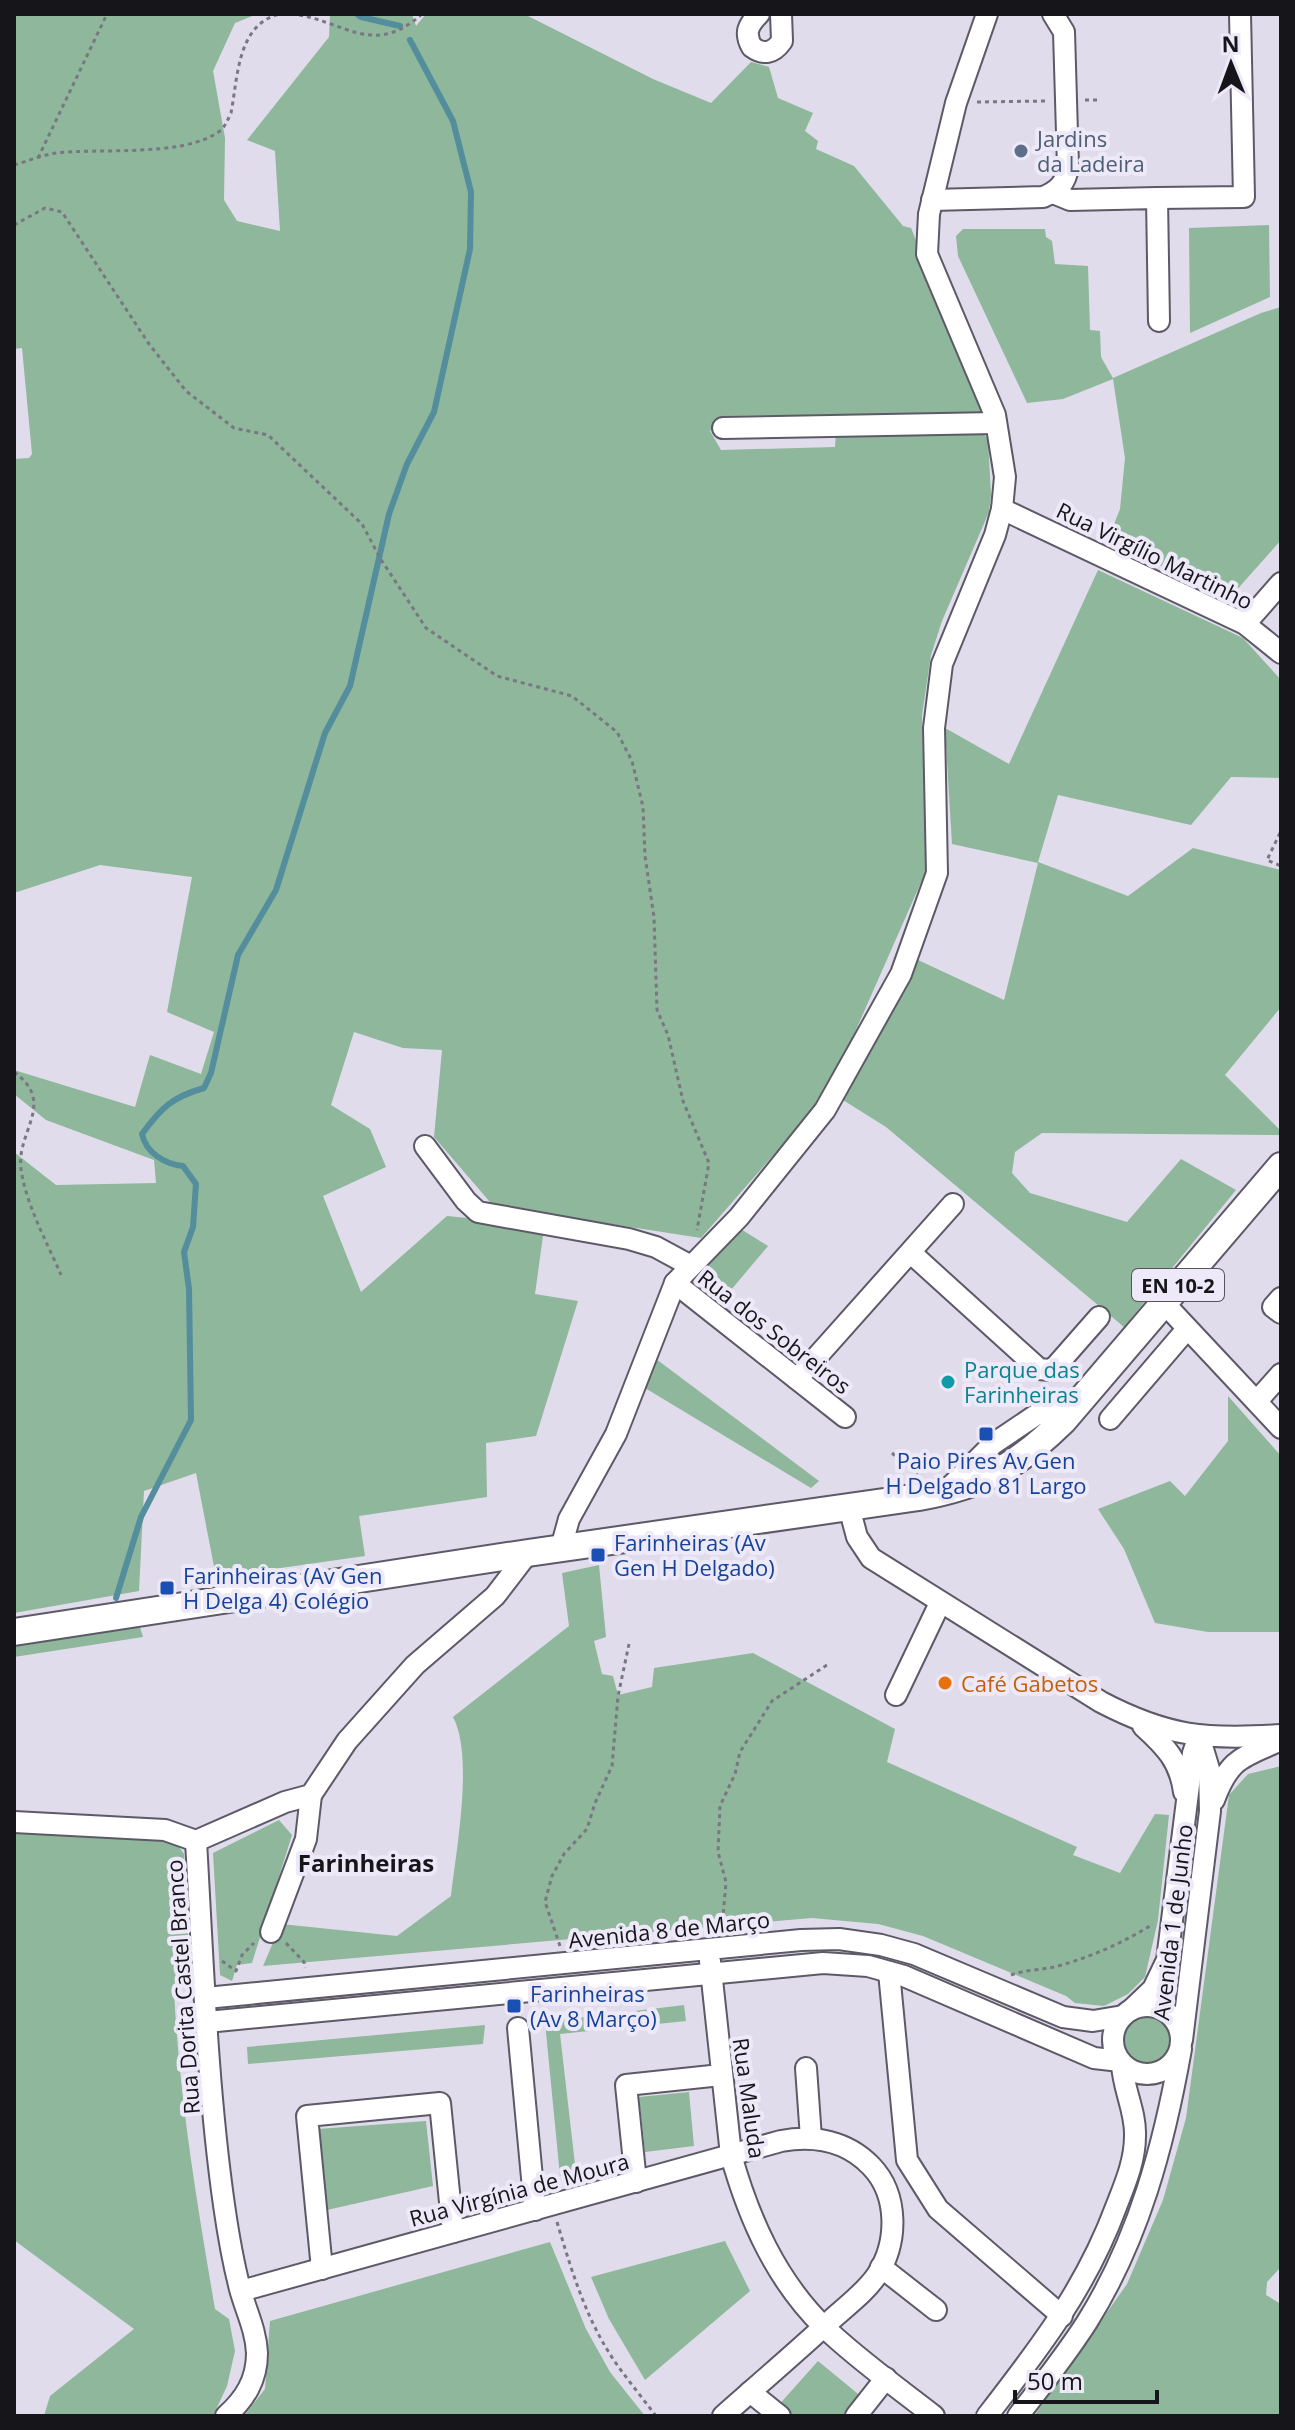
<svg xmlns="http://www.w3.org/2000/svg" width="1295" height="2430" viewBox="0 0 1295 2430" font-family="'Open Sans',sans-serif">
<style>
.green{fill:#8eb79c;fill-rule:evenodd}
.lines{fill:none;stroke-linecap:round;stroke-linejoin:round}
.stream{stroke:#548e9c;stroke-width:6}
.minor-casing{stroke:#5d5967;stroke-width:24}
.major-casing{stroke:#5d5967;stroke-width:30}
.path{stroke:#797781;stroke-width:3;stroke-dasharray:4 4;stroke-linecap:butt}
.minor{stroke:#fff;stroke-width:20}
.major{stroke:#fff;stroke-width:26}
.service-dot{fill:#5c6f8a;stroke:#ede9f8;stroke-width:3}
.culture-dot{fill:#0f9aa8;stroke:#ede9f8;stroke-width:3}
.transit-dot{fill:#1a4fb4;stroke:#ede9f8;stroke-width:3}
.food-dot{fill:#e8710a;stroke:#ede9f8;stroke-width:3}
.labels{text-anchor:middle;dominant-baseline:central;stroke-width:8;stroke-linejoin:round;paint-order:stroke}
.shield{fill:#ede9f8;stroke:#56555d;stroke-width:2}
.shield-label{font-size:20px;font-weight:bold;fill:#16151a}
.service-label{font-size:22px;fill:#4e5e75;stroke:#ede9f8;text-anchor:start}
.street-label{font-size:22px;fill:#16151a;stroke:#ede9f8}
.culture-label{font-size:22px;fill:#0d838f;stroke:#ede9f8;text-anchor:start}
.transit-label{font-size:22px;fill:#164399;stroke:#ede9f8;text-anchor:start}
.food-label{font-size:22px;fill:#c56008;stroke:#ede9f8;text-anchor:start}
.neighbourhood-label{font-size:24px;font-weight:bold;fill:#16151a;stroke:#ede9f8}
</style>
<rect width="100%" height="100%" fill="#e0dceb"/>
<!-- green -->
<g class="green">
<path d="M14 14H257L235 23 213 71 225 138 224 200 237 221 280 231 275 151 247 140 329 37 330 14H412L416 26 426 14H524L653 79 711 103 751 62 769 67 778 98 813 113 805 131 818 141 816 149 854 166 903 226 911 228 982 404 981 413 722 416 710 431 721 450 835 447 836 433 981 431 988 439 991 495 989 512 942 621 931 655 922 715 926 871 829 1091 701 1238 546 1214 535 1294 578 1301 536 1436 486 1443 487 1497 359 1516 365 1556 216 1577 196 1473 144 1491 139 1591 14 1613V1152L56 1185 156 1183 154 1160 46 1120 14 1094V1070L135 1107 150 1055 201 1074 214 1032 167 1012 192 877 100 865 14 893V459L29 458 32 454 22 348 14 349ZM354 1032 403 1048 442 1050 434 1137 496 1209 488 1220 447 1216 361 1292 323 1196 386 1167 370 1129 331 1105Z"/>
<polygon points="1269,225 1270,297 1190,333 1189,228"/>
<polygon points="963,229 1045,229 1046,237 1052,241 1055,264 1088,266 1090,330 1100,331 1101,357 1113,378 1261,313 1281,307 1281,540 1233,594 1225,594 1107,542 1120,509 1125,458 1113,379 1063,399 1027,403 958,256 956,236"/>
<polygon points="1098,570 1243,638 1281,680 1281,778 1231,777 1191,825 1058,795 1038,862 1128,896 1193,848 1281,870 1281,1007 1225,1075 1281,1131 1281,1135 1042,1133 1015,1152 1012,1173 1030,1193 1127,1222 1181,1159 1236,1190 1124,1327 886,1127 843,1100 918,960 1004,1000 1038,863 952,844 945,728 1009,764"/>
<polygon points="739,1228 768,1246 720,1303 693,1287 692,1277"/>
<polygon points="656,1359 819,1481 811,1488 645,1388"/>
<polygon points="1228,1396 1281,1456 1281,1632 1208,1632 1155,1623 1124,1549 1098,1509 1170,1481 1185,1496 1228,1441"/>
<path d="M599 1565 606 1637 594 1641 602 1674 613 1676 618 1695 652 1687 654 1668 753 1653 895 1729 887 1762 1077 1847 1073 1855 1120 1873 1155 1814 1169 1815 1158 1920 1145 1977 1128 1994 1104 2006 1075 2003 1066 1996 923 1936 878 1924 812 1918 263 1966 281 1924 397 1936 451 1896C456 1851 474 1756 453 1717L569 1626 562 1573Z"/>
<polygon points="139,1624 143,1637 14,1657 14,1645"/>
<polygon points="1281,1766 1281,2267 1267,2282 1266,2295 1281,2304 1281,2416 1034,2416 1127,2284 1163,2200 1186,2118 1229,1795 1248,1774"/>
<polygon points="279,1820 292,1835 252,1963 237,1965 232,1981 220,1975 213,1853"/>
<path d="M14 1833 175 1841 184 1854 190 1977 174 1990C179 2097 197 2203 215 2309L229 2319 235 2351 227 2386 213 2416H44L50 2396 134 2329 14 2240Z"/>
<polygon points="684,2005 686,2021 560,2034 576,2173 560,2176 545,2022"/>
<circle cx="1147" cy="2041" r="24"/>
<polygon points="485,2025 483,2044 248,2064 247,2047"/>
<polygon points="689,2092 694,2146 645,2152 639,2097"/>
<polygon points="426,2121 433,2186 327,2210 318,2129"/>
<polygon points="725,2241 750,2291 645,2380 609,2319 591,2277"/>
<polygon points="550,2242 586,2329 610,2372 645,2416 244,2416 265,2389 270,2321"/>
<polygon points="818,2361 863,2398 848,2416 789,2416 777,2407"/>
</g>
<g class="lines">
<!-- stream -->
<g class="stream">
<polyline points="357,14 361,17 400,26"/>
<path d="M116 1598 141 1517 191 1420 189 1289 184 1252 193 1227 196 1184 183 1166C165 1164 146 1153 142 1134 161 1108 172 1097 204 1088L211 1073 238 955 276 890 325 733 350 686 389 514 407 464 434 412 470 249 471 192 453 121 410 40"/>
</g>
<defs>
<g id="minor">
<path d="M759 14C748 25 744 33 752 47 763 55 773 54 782 41L781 14"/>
<polyline points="1053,193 1070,200 1157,198 1159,321"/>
<polyline points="1157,198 1244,197 1240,14"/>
<path d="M932 200 1043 197C1058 191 1066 183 1068 167L1064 32 1053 14"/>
<polyline points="723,428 996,423"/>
<polyline points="1002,509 1245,624 1281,653"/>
<polyline points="1245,624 1281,583"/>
<polyline points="425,1146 466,1201 478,1212 629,1239 656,1247 691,1266"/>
<polyline points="911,1253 1039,1369 1050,1370 1056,1366 1099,1317"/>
<polyline points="675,1283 845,1417"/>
<polyline points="1281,1298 1273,1307 1281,1313"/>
<polyline points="1163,1302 1281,1428"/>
<polyline points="797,1379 953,1204"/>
<polyline points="1257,1401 1281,1374"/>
<polyline points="1110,1419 1187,1329"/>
<polyline points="946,1491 993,1444 1036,1415 1077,1405"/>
<path d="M849 1507 857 1537 871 1558 1101 1702C1168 1737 1206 1740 1281 1735"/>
<polyline points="561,1548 569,1519 616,1434 675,1283 739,1217 825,1110 901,974 937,873 934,728 942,664 995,535 1002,509 1005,477 995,415 927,254 929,214 956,103 987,14"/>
<polyline points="896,1695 940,1603"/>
<path d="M1143 1726C1165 1746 1180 1761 1184 1792"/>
<path d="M1214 1800C1230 1757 1242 1758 1281 1740"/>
<polyline points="14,1822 165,1830 196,1841"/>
<polyline points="271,1932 306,1839 311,1795"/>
<path d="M710 1961 731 2155C749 2219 776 2280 824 2327 857 2359 897 2387 934 2416"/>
<polyline points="889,1972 907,2160 938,2209 1062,2316"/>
<polyline points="206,1998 801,1940 839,1939 881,1945 914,1954 1063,2017 1093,2021 1123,2016"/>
<circle cx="1147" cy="2040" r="34"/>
<polyline points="1131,2010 1153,1989 1167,1960 1193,1753 1199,1736"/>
<polyline points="207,2022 823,1963 868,1966 904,1976 1094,2058 1120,2061"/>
<polyline points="518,2028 535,2210"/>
<polyline points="1182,2040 1210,1811 1209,1769 1199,1736"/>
<polyline points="806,2068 811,2138"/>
<polyline points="636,2182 626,2085 721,2075"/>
<polyline points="881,2267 936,2310"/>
<polyline points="322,2269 307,2116 440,2103 453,2232"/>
<path d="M241 2291 781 2141C814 2135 847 2141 871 2166 899 2195 898 2243 877 2275 865 2293 845 2307 829 2322 794 2354 758 2385 723 2416"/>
<polyline points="750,2392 780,2416"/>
<path d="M226 2416C245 2399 257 2380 257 2353 256 2330 246 2311 240 2289 233 2262 228 2233 224 2205 207 2085 203 1962 196 1841L285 1802 311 1795 347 1741 415 1665 495 1596 528 1553"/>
<polyline points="856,2416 886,2378"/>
<path d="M987 2416C1039 2349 1086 2288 1116 2207 1125 2184 1135 2161 1135 2136 1136 2111 1123 2089 1122 2064"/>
<path d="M1018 2416C1042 2385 1066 2355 1087 2322 1139 2239 1164 2145 1181 2049"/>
</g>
<path id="major" d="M14 1632 528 1553 919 1497C984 1485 1016 1467 1063 1421L1281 1166"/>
</defs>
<!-- minor casing -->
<use href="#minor" class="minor-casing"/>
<!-- major casing -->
<use href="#major" class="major-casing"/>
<!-- path -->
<g class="path">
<path d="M291 14C343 19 372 59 422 14"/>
<polyline points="1085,100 1097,100"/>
<polyline points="977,102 1046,101"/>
<polyline points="38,158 107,14"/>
<path d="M14 165C28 161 42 155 56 153 100 148 180 157 217 133 225 128 227 121 231 113 238 77 237 24 280 14"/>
<polyline points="14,225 45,208 62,212 149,344 186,391 234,428 268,435 362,524 380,558 426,628 497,676 572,696 617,732 632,761 643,807 645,856 654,917 657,1010 668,1035 683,1101 709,1163 697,1230"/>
<polyline points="1280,833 1267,860 1281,866"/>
<path d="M14 1072C57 1103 16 1131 21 1169 26 1205 47 1242 61 1275"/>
<polyline points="892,1453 917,1475"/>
<polyline points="722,1929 726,1882 718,1852 720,1806 735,1774 740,1752 772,1701 830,1663"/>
<polyline points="286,1943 304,1962 305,1968"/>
<polyline points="560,1946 545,1902 552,1876 564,1854 587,1829 595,1803 612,1766 618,1696 629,1644"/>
<polyline points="222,1961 236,1971 242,1955 254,1943"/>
<path d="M1011 1975C1024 1970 1040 1970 1054 1967 1089 1958 1123 1943 1153 1924"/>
<path d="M557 2222C572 2272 587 2323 618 2366 630 2383 644 2400 656 2416"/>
</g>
<!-- minor -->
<use href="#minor" class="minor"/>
<!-- major -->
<use href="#major" class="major"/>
</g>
<!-- markers -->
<circle class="service-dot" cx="1021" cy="151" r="8"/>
<circle class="culture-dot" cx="948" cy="1382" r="8"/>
<g class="transit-dot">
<rect x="978" y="1426" width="16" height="16" rx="4"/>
<rect x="590" y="1547" width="16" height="16" rx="4"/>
<rect x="159" y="1580" width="16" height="16" rx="4"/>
<rect x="506" y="1998" width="16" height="16" rx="4"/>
</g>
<circle class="food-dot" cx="945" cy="1683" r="8"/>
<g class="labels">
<!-- shield labels -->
<rect class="shield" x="1132" y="1269" width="92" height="32" rx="6"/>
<g class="shield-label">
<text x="1178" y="1285">EN 10-2</text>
</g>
<!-- service labels -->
<g class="service-label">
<text x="1037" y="138">Jardins<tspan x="1037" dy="25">da Ladeira</tspan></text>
</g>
<!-- street labels -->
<g class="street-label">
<text transform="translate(1155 555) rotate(26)">Rua Virgílio Martinho</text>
<text transform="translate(775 1331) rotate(38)">Rua dos Sobreiros</text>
<text transform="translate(1172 1922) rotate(-83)">Avenida 1 de Junho</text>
<text transform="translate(669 1929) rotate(-6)">Avenida 8 de Março</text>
<text transform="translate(182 1987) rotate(-94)">Rua Dorita Castel Branco</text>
<text transform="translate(750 2098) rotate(82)">Rua Maluda</text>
<text transform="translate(519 2189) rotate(-15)">Rua Virgínia de Moura</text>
</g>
<!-- culture labels -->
<g class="culture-label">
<text x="964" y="1369">Parque das<tspan x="964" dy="25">Farinheiras</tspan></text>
</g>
<!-- transit labels -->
<g class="transit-label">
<text x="986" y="1460" text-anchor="middle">Paio Pires Av Gen<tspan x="986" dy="25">H Delgado 81 Largo</tspan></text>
<text x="614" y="1542">Farinheiras (Av<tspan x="614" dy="25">Gen H Delgado)</tspan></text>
<text x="183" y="1575">Farinheiras (Av Gen<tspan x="183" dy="25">H Delga 4) Colégio</tspan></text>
<text x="530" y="1993">Farinheiras<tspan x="530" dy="25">(Av 8 Março)</tspan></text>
</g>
<!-- food labels -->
<g class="food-label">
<text x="961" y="1683">Café Gabetos</text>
</g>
<!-- neighbourhood labels -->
<g class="neighbourhood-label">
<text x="366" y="1862">Farinheiras</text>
</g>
</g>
<!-- border -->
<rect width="1295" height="2430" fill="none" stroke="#16151a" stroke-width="32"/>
<!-- north arrow -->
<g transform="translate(1231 64) rotate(359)" stroke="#ede9f8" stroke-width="6" paint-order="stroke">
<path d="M0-6L14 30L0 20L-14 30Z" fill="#16151a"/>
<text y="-12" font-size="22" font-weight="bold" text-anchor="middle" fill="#16151a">N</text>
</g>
<!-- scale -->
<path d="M1015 2390v12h142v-12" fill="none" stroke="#16151a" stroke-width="4"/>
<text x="1027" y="2390" font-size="24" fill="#16151a" stroke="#ede9f8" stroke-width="6" paint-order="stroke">50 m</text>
</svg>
